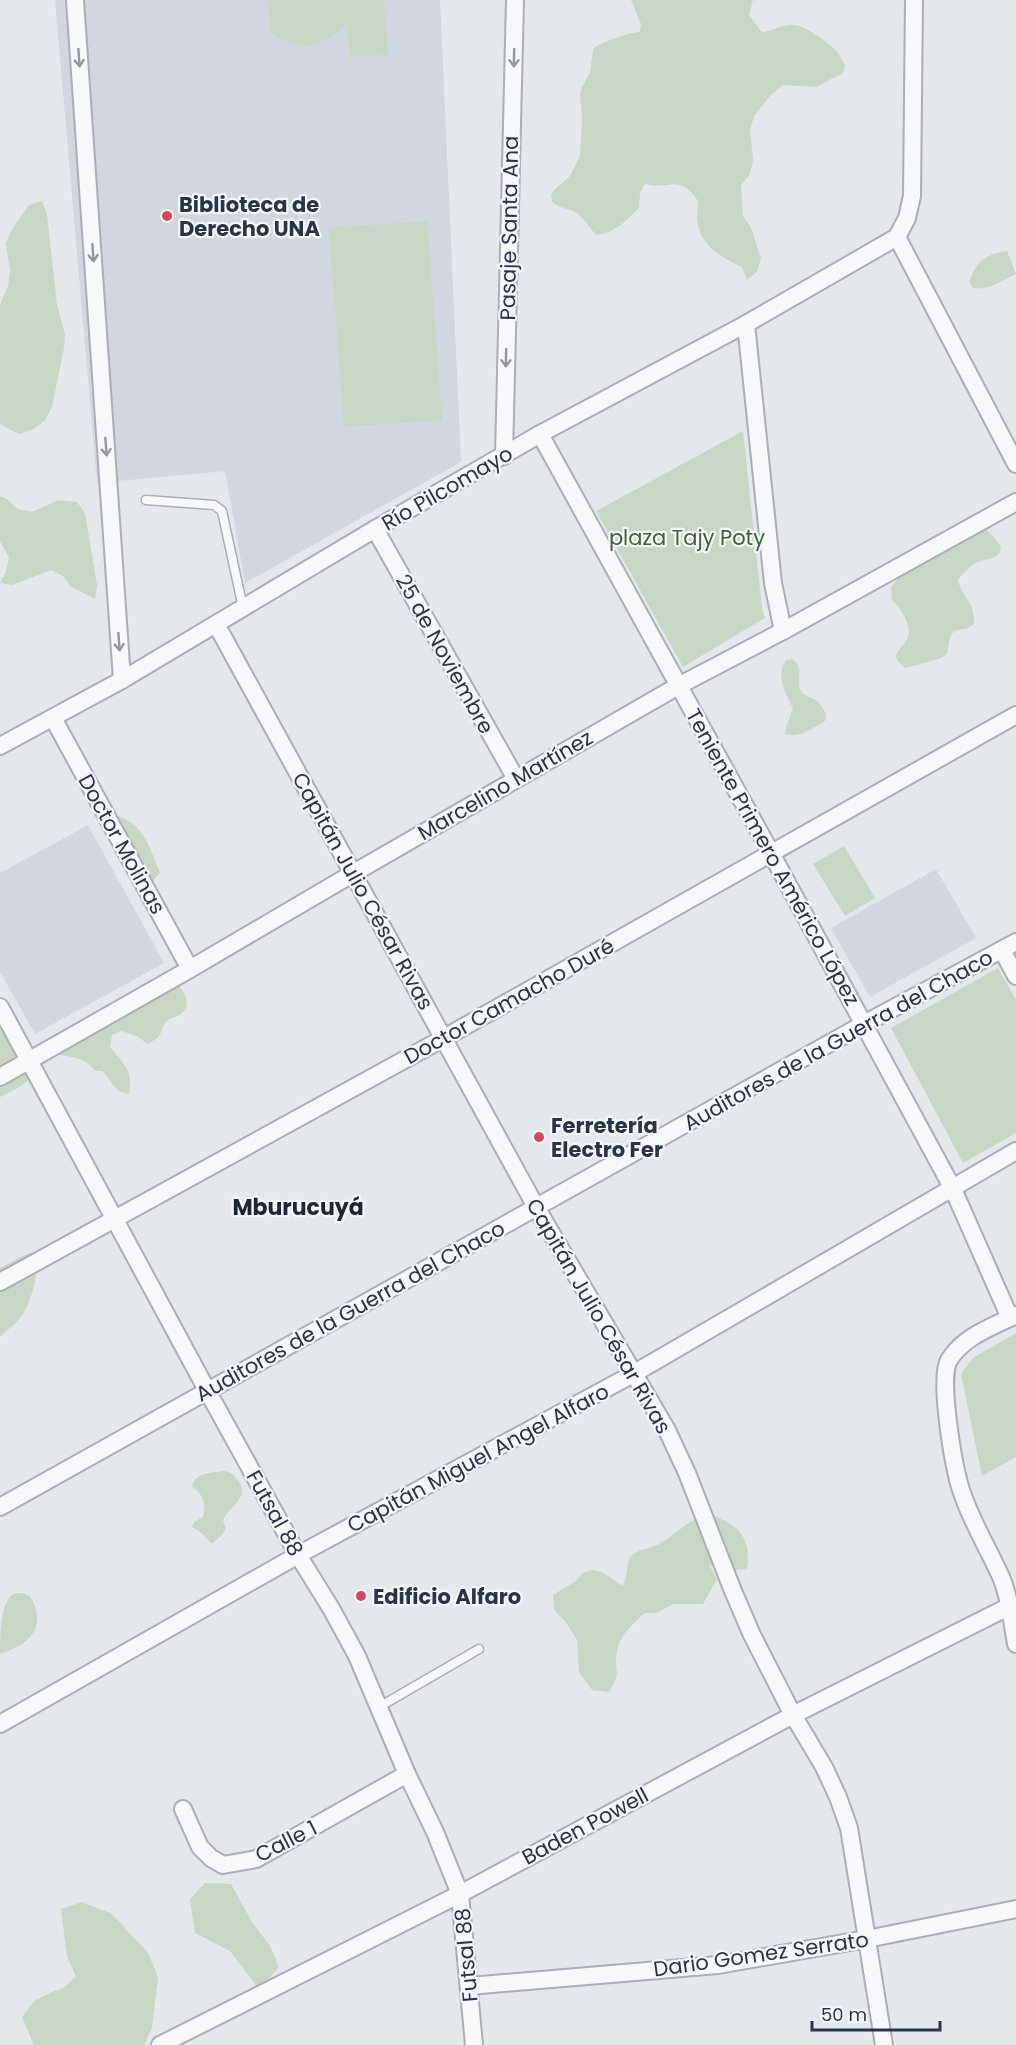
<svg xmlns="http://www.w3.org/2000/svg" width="1016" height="2045" viewBox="0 0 1016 2045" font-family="Poppins,sans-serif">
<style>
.built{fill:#d2d6de}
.green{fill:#c9d6c5}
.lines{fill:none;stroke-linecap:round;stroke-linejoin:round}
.service-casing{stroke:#a9aeb7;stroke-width:11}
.minor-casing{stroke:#a9aeb7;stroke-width:20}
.service{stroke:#f7f8fa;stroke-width:8}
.minor{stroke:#f7f8fa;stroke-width:16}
.oneway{stroke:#9196a0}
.poi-dot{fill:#d1495b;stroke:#f4f6f9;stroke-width:2}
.labels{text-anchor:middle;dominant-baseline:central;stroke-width:4.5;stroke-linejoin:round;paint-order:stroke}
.poi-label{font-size:21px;font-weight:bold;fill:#2b3445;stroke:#f4f6f9;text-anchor:start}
.street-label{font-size:21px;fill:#2b3445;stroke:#f4f6f9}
.park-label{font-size:21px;fill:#3f6138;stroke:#f4f6f9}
.neighbourhood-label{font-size:22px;font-weight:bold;fill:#1d2536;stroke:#f4f6f9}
</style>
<rect width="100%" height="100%" fill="#e4e7ec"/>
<!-- built -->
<g class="built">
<polygon points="55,0 440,0 461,462 245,583 225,471 97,483"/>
<polygon points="88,825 164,963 35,1034 0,972 0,873"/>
<polygon points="936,869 976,938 870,997 831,928"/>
</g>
<!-- green -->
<g class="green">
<path d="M268 0H384L388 55 350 56 347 24C337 34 318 45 303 46 293 46 280 37 271 33Z"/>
<path d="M631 0H753L749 15 762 32C773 31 782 24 794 25 806 26 831 44 838 53 841 57 843 62 845 66L843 73 816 87 783 85 771 95 754 116 750 130 753 160 750 174 741 185 743 216 751 228 761 258 757 272 747 280 742 267C711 253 692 237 698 201 679 172 669 191 645 184L640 193 639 208C626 221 615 233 596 235 590 228 583 217 575 212 567 208 559 208 552 202L551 195 555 189 570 176 580 156 582 119 580 94 582 87 590 73 593 49C600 42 631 32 640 32L641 24Z"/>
<polygon points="42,201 47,214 57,305 65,334 64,348 52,407 45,420 34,429 19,434 0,424 0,305 8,286 10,271 6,243 12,229 29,205"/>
<polygon points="427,221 442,420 344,427 329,228"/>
<path d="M1007 251 1016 274C1001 280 990 291 973 288L969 282C977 261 985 254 1007 251Z"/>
<polygon points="743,431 762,608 765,618 683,667 596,511"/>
<polygon points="0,496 7,499 18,509 32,512 59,500 77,502 85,513 97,585 95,599 71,587 63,576 51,570 12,585 0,583 6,572 9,558 0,541"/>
<path d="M974 526 987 530 1001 546C999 561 990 557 978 562 970 565 964 573 958 579 961 598 975 600 974 624L968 628 954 631 950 637 947 654 941 658 906 668C883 653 907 649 909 633 910 623 899 606 892 600L891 588 904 570Z"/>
<path d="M792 659C806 670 795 679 801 691 805 697 813 697 818 702 821 705 824 710 826 714L825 721C811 729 801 738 785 734L786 727 793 709C786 693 775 676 786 660Z"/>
<path d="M116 816C143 822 150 849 160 872L152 883 133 881C125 872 109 843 107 832 107 827 108 822 109 817Z"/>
<polygon points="844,846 875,898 845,916 813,864"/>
<polygon points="998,968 1016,1000 1016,1133 963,1163 891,1028"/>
<path d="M153 981H175C182 990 194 1003 181 1014 178 1017 172 1017 168 1020 157 1030 167 1036 147 1044L139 1037 122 1031 112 1035 110 1047C125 1065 133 1070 129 1094 114 1092 112 1081 102 1071H95C85 1056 67 1057 51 1053L132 993Z"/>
<path d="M0 1029 6 1030 34 1074C25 1085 12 1092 0 1097Z"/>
<path d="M29 1253H36C39 1272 32 1301 21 1317 15 1325 6 1330 0 1337V1268Z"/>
<polygon points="1016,1333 1016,1457 982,1476 961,1374 973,1358"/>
<path d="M224 1471C230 1472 232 1473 236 1478 253 1498 229 1504 223 1521L226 1528 222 1535 212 1544 202 1533 192 1527 194 1522 203 1517C206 1502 204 1496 192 1486 196 1472 211 1473 224 1471Z"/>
<path d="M709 1514C737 1524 752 1536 747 1569L736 1570 709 1565 717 1579 703 1604H673L657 1613H645C633 1623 620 1635 617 1651 613 1670 623 1672 609 1692L592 1690 579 1672 577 1640 565 1621 554 1610 553 1595 576 1581 583 1573 592 1570 602 1572 623 1586C628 1576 626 1562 631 1556 637 1549 649 1549 657 1545 675 1536 689 1518 709 1514Z"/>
<path d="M15 1593H22L30 1596C48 1628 30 1644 0 1654 0 1636 0 1600 15 1593Z"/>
<polygon points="205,1883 231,1884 252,1922 270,1946 279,1967 259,1989 230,1951 195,1933 190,1899"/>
<polygon points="81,1902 111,1913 148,1953 158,1977 152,2028 144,2045 34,2045 22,2017 35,2000 64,1987 76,1977 67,1956 61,1909"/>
</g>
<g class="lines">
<defs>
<g id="service">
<polyline points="146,500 214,505 222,511 243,608"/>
<polyline points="379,1707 479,1649"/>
</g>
<g id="minor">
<polyline points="75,0 122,680"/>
<polyline points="897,237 1016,464"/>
<polyline points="897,237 907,218 912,196 914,0"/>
<polyline points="746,324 773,583 783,631"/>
<polyline points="540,434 771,853 953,1189 1010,1318"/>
<polyline points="504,456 515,0"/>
<polyline points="375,529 516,779"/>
<polyline points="216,624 536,1207 667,1430 687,1473 733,1591 752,1635 793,1715 824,1767 838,1797 849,1828 884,2045"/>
<polyline points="53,718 190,969"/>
<polyline points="0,746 122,680 375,529 540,434 746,324 897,237"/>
<polyline points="1002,950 1016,976"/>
<polyline points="0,1007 208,1392 298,1555 332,1610 357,1656 407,1774 435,1832 460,1894 474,2045"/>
<polyline points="0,1077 190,969 352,874 678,686 783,631 1016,502"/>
<polyline points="0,1282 444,1038 1016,715"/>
<path d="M1016 1315C992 1327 964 1336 949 1360 938 1379 954 1468 961 1490 971 1521 988 1548 1001 1577 1010 1598 1012 1622 1016 1644"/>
<polyline points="0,1507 864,1024 1016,942"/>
<polyline points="0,1724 298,1555 633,1374 1016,1151"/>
<polyline points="183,1809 200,1847 211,1858 223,1865 256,1859 407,1774"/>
<polyline points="469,1986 718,1965 867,1939 1016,1909"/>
<polyline points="160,2045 460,1894 793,1715 1010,1606"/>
</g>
</defs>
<!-- service casing -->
<use href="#service" class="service-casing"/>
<!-- minor casing -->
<use href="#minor" class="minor-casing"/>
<!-- service -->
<use href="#service" class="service"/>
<!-- minor -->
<use href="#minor" class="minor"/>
</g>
<!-- one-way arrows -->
<defs><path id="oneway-shaft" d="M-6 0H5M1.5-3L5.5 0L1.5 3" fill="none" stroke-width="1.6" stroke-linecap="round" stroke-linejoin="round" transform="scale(1.5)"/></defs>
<g class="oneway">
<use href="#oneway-shaft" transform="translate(79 58) rotate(86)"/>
<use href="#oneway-shaft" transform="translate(514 58) rotate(91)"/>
<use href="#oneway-shaft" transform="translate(93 253) rotate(86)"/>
<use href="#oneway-shaft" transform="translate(506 358) rotate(91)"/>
<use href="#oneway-shaft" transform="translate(106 447) rotate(86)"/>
<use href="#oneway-shaft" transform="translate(119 642) rotate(86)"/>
</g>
<!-- markers -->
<g class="poi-dot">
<circle cx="167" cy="216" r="6"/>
<circle cx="539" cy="1137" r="6"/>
<circle cx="361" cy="1596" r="6"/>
</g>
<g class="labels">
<!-- poi labels -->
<g class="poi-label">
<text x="179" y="204">Biblioteca de<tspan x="179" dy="24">Derecho UNA</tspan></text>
<text x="551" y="1125">Ferretería<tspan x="551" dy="24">Electro Fer</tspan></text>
<text x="373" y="1596">Edificio Alfaro</text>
</g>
<!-- street labels -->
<g class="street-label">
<text transform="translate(509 228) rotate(-89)">Pasaje Santa Ana</text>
<text transform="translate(447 488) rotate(-30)">Río Pilcomayo</text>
<text transform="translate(445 654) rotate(61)">25 de Noviembre</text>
<text transform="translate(505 785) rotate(-30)">Marcelino Martínez</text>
<text transform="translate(122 844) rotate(61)">Doctor Molinas</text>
<text transform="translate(773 857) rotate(61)">Teniente Primero Américo López</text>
<text transform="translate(363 891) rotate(61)">Capitán Julio César Rivas</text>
<text transform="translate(509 1001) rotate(-29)">Doctor Camacho Duré</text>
<text transform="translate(838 1040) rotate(-29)">Auditores de la Guerra del Chaco</text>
<text transform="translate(350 1311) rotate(-29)">Auditores de la Guerra del Chaco</text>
<text transform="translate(599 1316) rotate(60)">Capitán Julio César Rivas</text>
<text transform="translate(478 1458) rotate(-28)">Capitán Miguel Angel Alfaro</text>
<text transform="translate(275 1513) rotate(61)">Futsal 88</text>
<text transform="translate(585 1826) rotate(-28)">Baden Powell</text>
<text transform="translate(286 1841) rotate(-27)">Calle 1</text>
<text transform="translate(761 1954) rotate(-8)">Dario Gomez Serrato</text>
<text transform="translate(466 1955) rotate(-95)">Futsal 88</text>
</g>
<!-- park labels -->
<g class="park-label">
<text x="687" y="537">plaza Tajy Poty</text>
</g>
<!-- neighbourhood labels -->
<g class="neighbourhood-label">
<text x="298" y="1207">Mburucuyá</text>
</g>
</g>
<!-- scale -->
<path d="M812 2021v9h128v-9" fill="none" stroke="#2b3445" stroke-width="3"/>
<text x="821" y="2021" font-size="18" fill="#2b3445" stroke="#f4f6f9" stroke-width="4.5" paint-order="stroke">50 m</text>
</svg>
